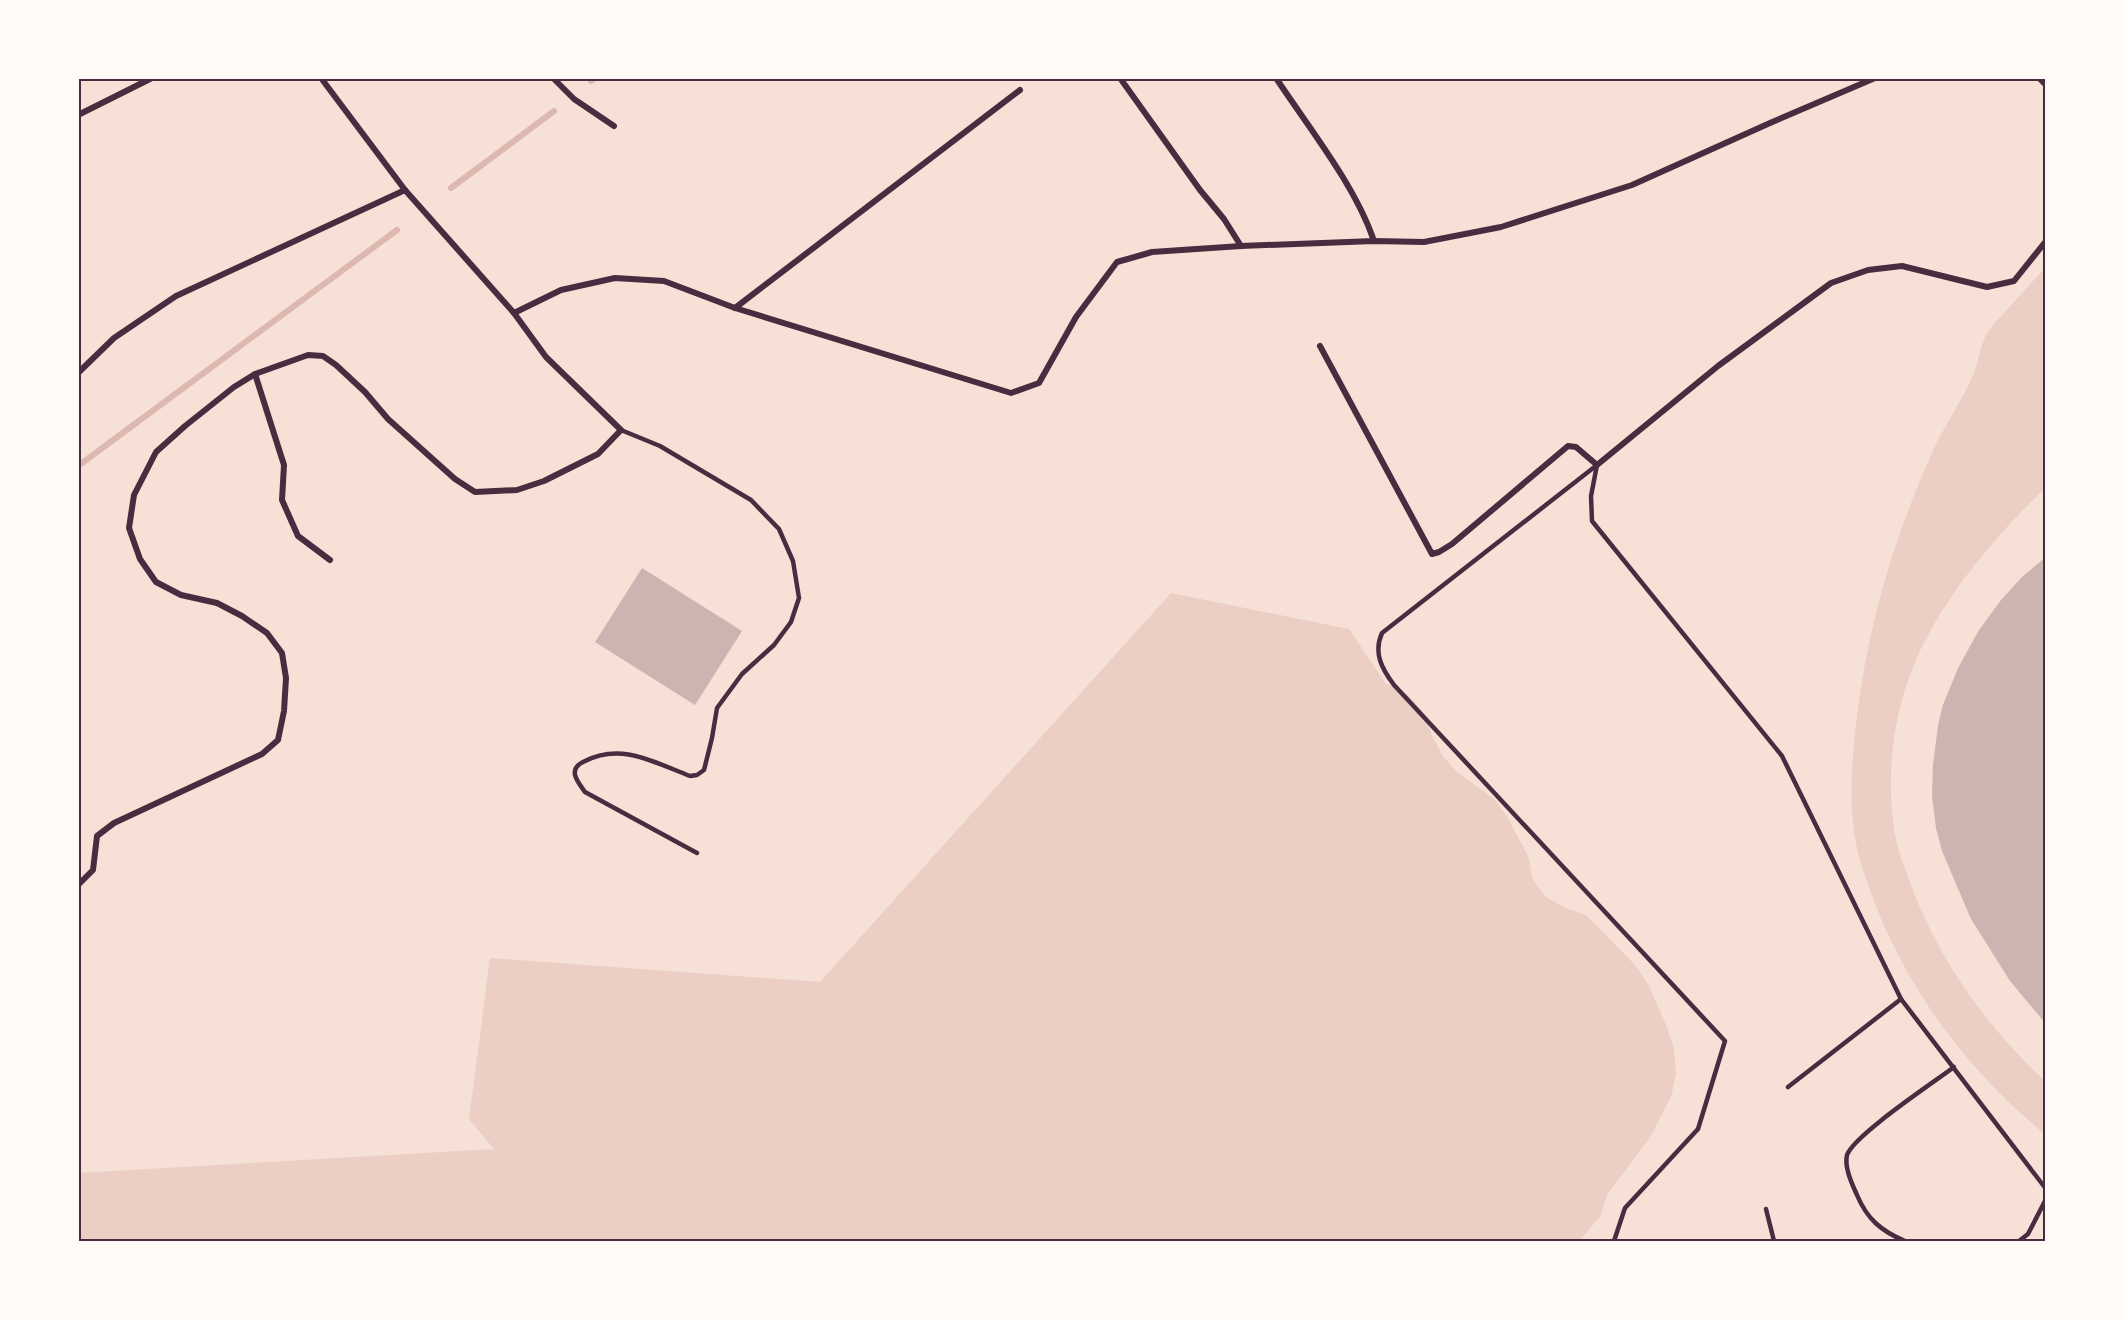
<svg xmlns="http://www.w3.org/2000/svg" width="2124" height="1319" viewBox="0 0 2124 1319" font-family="'Alegreya Sans',sans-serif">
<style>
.green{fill:#ebcfc5}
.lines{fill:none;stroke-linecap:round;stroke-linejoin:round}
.stream{stroke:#dcb8b0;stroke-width:6}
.building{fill:#ccb4b1}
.service{stroke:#4a2c40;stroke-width:4.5}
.minor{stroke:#4a2c40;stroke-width:6}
.neatline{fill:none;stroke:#4a2c40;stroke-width:2}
</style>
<rect width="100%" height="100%" fill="#f7e1d7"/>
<!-- green -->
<g class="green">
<path d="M2046 267V487C2003 529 1962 575 1932 628 1897 688 1883 765 1895 834 1897 848 1903 863 1908 877 1936 957 1985 1025 2046 1082V1135C1973 1076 1915 1000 1879 914 1870 891 1861 867 1856 844 1848 801 1852 759 1857 716 1868 625 1894 537 1932 453 1944 426 1962 401 1973 375 1979 361 1980 345 1987 333 1991 326 1998 320 2003 314 2018 298 2032 282 2046 267Z"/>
<polygon points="1171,593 1349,629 1386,684 1399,688 1411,698 1425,715 1432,736 1443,756 1457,772 1493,798 1507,816 1528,856 1533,880 1546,897 1566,908 1587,916 1635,965 1648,984 1667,1027 1674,1049 1676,1074 1671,1097 1649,1139 1607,1195 1600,1217 1579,1241 78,1241 78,1173 494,1149 469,1119 490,958 820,982"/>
</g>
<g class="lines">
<!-- stream -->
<g class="stream">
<polyline points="591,81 595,78"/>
<polyline points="451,188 554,111"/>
<polyline points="78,466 397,230"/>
</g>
</g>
<!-- building -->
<g class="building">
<polygon points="2046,557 2046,1024 2010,981 1971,919 1942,851 1936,828 1932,796 1933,765 1938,725 1943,705 1958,668 1979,630 2001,600 2023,576"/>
<polygon points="642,568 742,631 695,705 595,642"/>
</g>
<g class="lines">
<!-- service -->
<g class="service">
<path d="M621 430 660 446 751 500 779 529 793 561 799 598 791 622 774 645 742 674 717 708 712 738 704 770 697 775 690 776C653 762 621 742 583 762 567 770 578 782 585 792L697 853"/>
<path d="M1597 465 1382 633C1373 653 1382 669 1394 685L1725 1041 1698 1129 1625 1208 1614 1241"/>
<polyline points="1597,465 1591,496 1592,521 1782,756 1901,999 2046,1189"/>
<polyline points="1788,1087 1901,999"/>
<polyline points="1766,1209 1774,1241"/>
<path d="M1905 1241C1881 1231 1867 1219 1857 1195 1852 1184 1844 1167 1847 1155 1854 1135 1933 1083 1954 1067"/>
<polyline points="2019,1241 2028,1234 2046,1199"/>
</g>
<!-- minor -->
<g class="minor">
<polyline points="321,78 405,190 514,313 561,290 615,278 664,281 735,308 1011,393 1039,383 1076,317 1117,262 1152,252 1241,246 1374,241 1424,242 1501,227 1632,185 1770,123 1875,78"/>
<polyline points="553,78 574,99 614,126"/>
<polyline points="1120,78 1200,190 1224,219 1241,246"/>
<path d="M1276 78C1309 128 1355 185 1374 241"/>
<polyline points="2039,78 2046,85"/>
<polyline points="78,115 152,78"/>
<polyline points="735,308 1020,90"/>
<polyline points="1320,346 1432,554 1439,552 1452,544 1568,446 1576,447 1597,465 1718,366 1831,283 1868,270 1902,266 1987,287 2014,281 2046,241"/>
<polyline points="78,373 114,338 176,296 405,190"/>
<polyline points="255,374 284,465 282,500 298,536 330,560"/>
<polyline points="78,885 93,870 97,836 114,823 262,754 278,740 284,711 286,678 282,653 267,633 242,616 217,603 181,595 156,582 140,559 129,528 134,495 156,452 185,426 234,387 255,374 308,355 323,356 336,365 365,392 388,419 455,479 475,492 517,490 544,481 598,454 621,430 546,357 514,313"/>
</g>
</g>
<!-- border -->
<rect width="2124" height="1319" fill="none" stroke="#fffaf5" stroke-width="159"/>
<rect x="80" y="80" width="1964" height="1160" class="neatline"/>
</svg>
